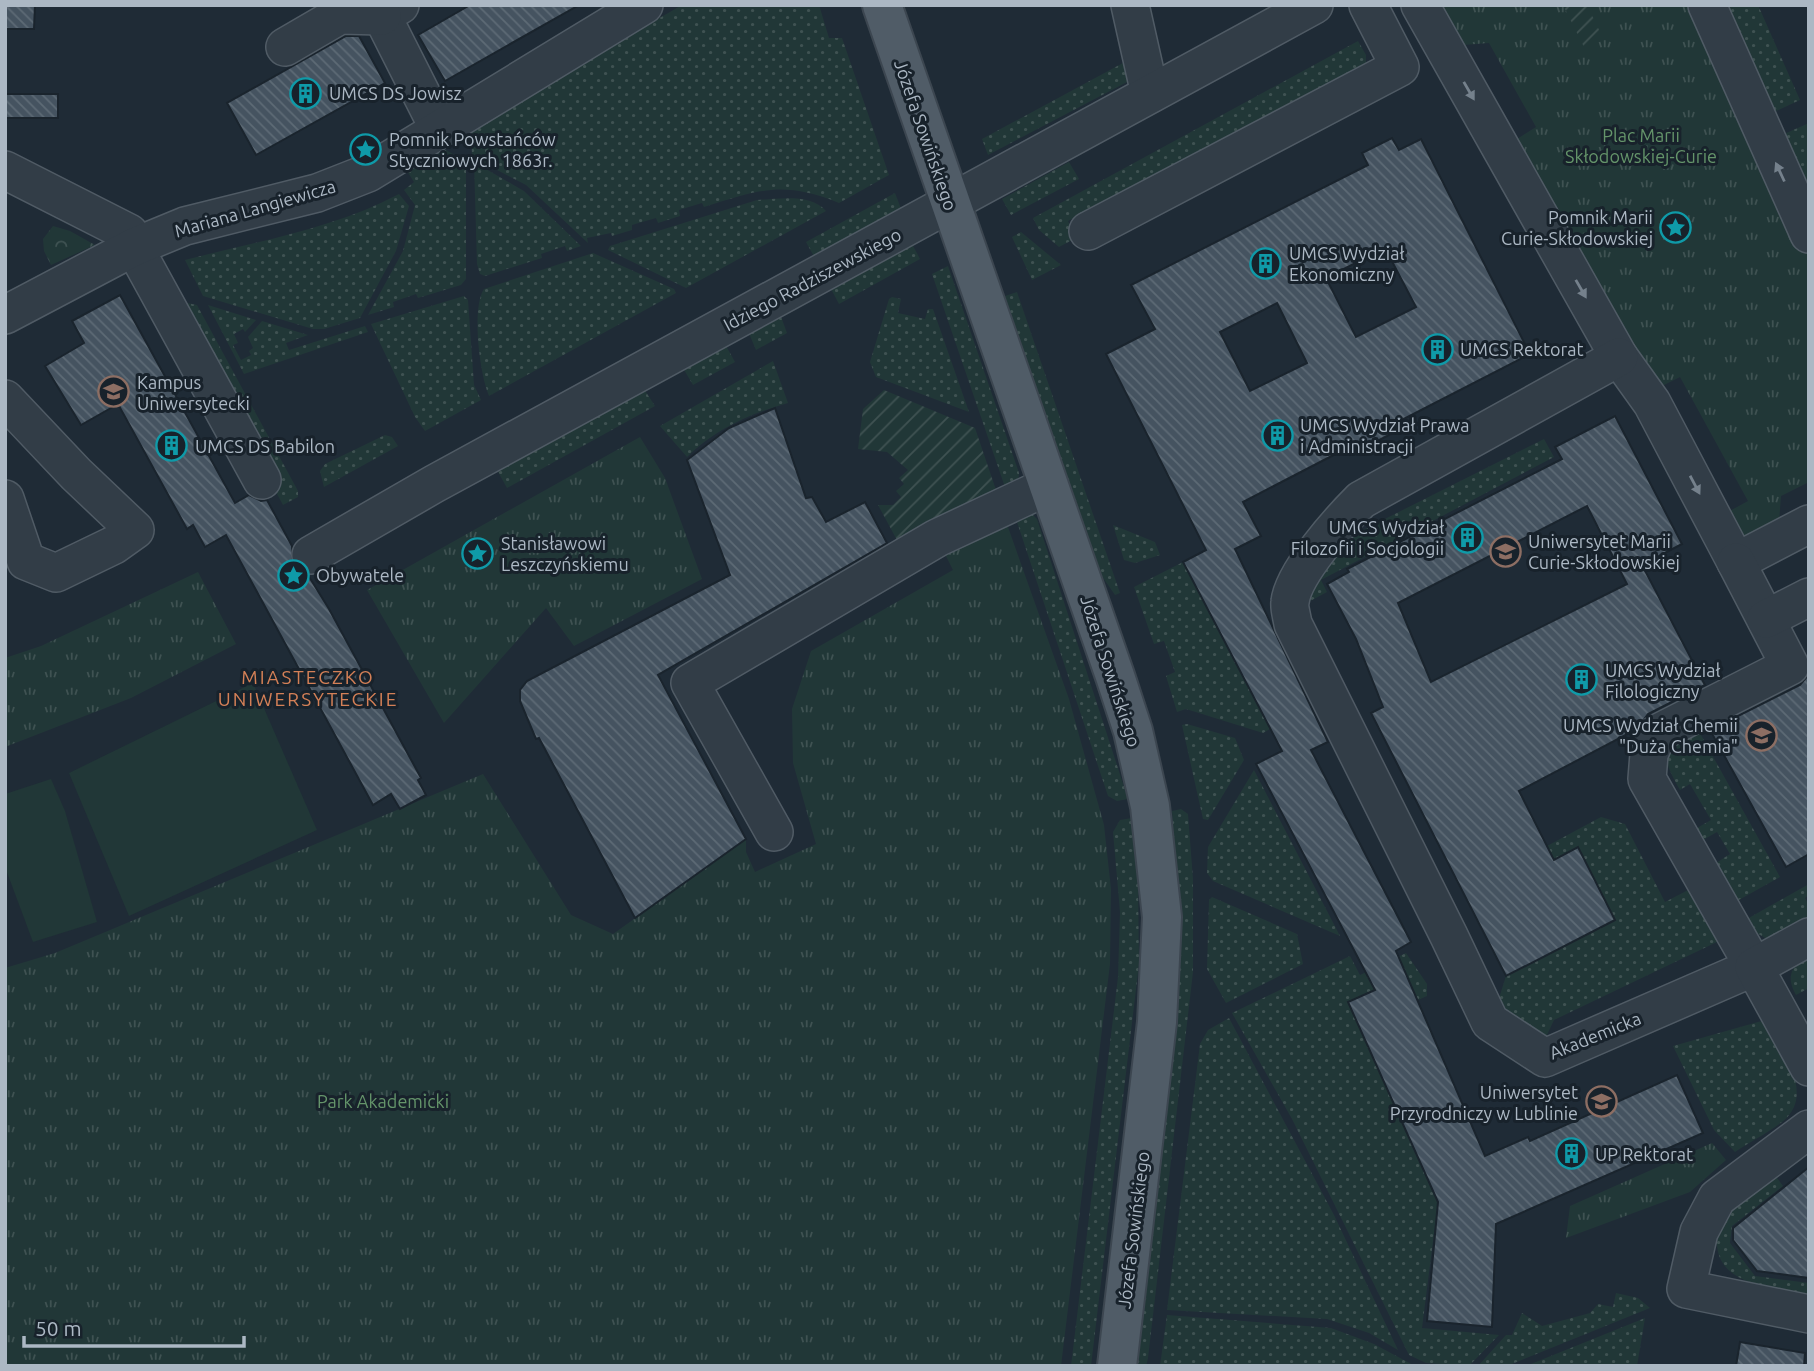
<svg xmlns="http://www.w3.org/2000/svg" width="1814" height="1371" viewBox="0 0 1814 1371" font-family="Ubuntu,sans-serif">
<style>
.grass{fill:url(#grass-dots)}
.forest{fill:url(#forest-crowns)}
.park{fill:url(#park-tufts)}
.garden{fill:url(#garden-furrows)}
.pitch{fill:#213737}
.building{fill:url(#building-back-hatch);stroke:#1a242d;stroke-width:2;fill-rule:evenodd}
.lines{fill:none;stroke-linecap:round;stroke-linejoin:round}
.minor-casing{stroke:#505b65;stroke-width:40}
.major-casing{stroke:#3c4650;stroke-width:42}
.minor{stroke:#323d47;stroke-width:37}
.major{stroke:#505c67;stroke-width:38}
.oneway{fill:#75818c}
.labels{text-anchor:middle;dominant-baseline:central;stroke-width:6;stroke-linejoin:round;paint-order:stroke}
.poi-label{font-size:18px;fill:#acb8c4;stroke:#18222b;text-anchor:start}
.street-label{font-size:18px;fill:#acb8c4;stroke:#18222b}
.park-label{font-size:18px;fill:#64946a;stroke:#18222b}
.neighbourhood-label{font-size:19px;letter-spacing:2px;fill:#d48057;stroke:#18222b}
</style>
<defs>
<pattern id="grass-dots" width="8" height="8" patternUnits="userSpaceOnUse" patternTransform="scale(1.75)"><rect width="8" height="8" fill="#213737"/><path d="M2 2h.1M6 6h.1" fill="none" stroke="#3f5252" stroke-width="1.8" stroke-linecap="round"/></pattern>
<pattern id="forest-crowns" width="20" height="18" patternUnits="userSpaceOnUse" patternTransform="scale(1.75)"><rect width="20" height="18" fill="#213737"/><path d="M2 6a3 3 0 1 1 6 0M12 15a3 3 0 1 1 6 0" fill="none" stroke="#3f5252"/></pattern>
<pattern id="park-tufts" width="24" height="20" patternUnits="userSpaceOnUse" patternTransform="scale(1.75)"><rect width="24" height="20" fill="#213737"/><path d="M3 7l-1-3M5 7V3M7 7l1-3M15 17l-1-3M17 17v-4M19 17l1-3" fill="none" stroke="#3f5252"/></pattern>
<pattern id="garden-furrows" width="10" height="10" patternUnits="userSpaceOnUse" patternTransform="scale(1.75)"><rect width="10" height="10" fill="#213737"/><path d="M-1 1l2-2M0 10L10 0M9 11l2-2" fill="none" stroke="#3f5252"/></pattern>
<pattern id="building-back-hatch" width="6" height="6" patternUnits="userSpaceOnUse" patternTransform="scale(1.75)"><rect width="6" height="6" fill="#455360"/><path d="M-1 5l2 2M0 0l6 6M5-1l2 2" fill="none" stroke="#5d6a75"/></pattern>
</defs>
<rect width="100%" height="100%" fill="#1f2b36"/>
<!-- grass -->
<g class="grass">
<path d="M682 5H819L829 38H842L889 175 839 203C783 180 759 190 704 207L702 203 679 210 680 216 658 223 656 218 632 225V230L612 236 611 233 587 238 588 243 526 185 472 157 471 127Z"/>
<polygon points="1727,5 1758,5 1800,100 1774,112"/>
<polygon points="1358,41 1366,55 1366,64 1068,221 1076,238 1059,247 1039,230 1033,218"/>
<polygon points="1134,57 1129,81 988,155 982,139"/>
<polygon points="1809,123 1809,190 1784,134"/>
<polygon points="440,147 466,161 466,279 461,285 418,298 416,294 393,302 394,307 368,315 403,251 415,205 404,190 414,182 407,171"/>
<polygon points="474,162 524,191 581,246 567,251 565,246 541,254 542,258 485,276 480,274 477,264"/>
<polygon points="1069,162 1079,179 1011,215 1002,199"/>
<polygon points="895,193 903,214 817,262 806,242"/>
<path d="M399 194 409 206 396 251 360 318 324 329H313L203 296 185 260C258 241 333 229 399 194Z"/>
<path d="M757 200C778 199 811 193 826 211L686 288 608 250 610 246Z"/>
<polygon points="1021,232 1061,265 1032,280 1012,237"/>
<polygon points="911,242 920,259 839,304 830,287"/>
<path d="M593 253 674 289 676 293 489 396C480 376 471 308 484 289Z"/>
<polygon points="948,266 1019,473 1018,484 1008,496 932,274"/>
<polygon points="1017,292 1120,593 1115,595 1099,572 1002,297"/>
<polygon points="464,296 468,300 474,385 481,400 425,431 415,417 371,324"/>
<polygon points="892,297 901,299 898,313 925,319 928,309 933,309 969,412 876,377 870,362 889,299"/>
<polygon points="173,300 197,305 298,491 298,497 283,505"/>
<polygon points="208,305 256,320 245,332 243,329 234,334 238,343 233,345 241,360 251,355 249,351 253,348 248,337 262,321 308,335 286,343 289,350 365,326 368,332 244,374"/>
<polygon points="780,314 787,333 756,350 748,331"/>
<polygon points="725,344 735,362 693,385 683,368"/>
<path d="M773 361 788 403C749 414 716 429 687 457L660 426Z"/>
<polygon points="644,389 655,406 507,488 497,470"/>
<polygon points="385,435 392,437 398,446 324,487 320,471 325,464"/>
<polygon points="1544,439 1554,457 1321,580 1327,592 1301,606 1313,579 1351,536"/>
<polygon points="1013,510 1030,512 1037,519 1128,799 1117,801 1108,796"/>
<polygon points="1113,525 1155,542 1160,555 1135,563 1124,560"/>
<polygon points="1183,562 1270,729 1263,733 1186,709 1177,712 1166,676 1175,672 1164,641 1154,644 1134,587"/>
<polygon points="1187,724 1235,738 1244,760 1208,820 1203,819 1182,725"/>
<path d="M1696 726 1780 877 1737 901 1716 863 1730 854 1717 832 1703 840 1697 828 1711 820 1690 784 1680 790C1658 751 1663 751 1696 726Z"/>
<polygon points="1254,770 1340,936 1213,881 1207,873 1208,847"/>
<polygon points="1181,809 1188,814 1193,879 1193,972 1148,1358 1146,1366 1132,1366 1180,930 1172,811"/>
<polygon points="1601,817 1625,824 1665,902 1690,889 1719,941 1554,1020 1546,1037 1494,1014 1506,976 1615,921 1578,848 1554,859 1547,846"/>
<polygon points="1132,818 1138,880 1139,964 1091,1366 1071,1366 1118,977 1120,912 1113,832 1120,820"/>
<polygon points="1809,884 1809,895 1805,898 1809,905 1809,921 1767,939 1755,932 1747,919"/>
<polygon points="1212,897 1297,934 1303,964 1226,1003 1207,969 1209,900"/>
<polygon points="1406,953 1427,984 1427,996 1418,1000 1407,976 1348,1002 1438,1202 1422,1328 1499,1335 1469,1366 1426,1363 1409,1355 1292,1119 1232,1013 1350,956 1360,975"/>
<path d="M1809 953V988L1796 995C1785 976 1792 965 1809 953Z"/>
<polygon points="1229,1018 1334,1215 1398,1350 1369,1333 1327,1319 1167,1310 1200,1044 1208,1030"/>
<path d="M1765 1020C1778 1045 1812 1087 1789 1115 1780 1127 1749 1142 1735 1152L1714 1130 1673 1046Z"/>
<path d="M1772 1171 1783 1186 1732 1226 1730 1243 1755 1276 1809 1283V1294C1776 1289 1714 1286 1717 1239 1717 1233 1717 1224 1721 1218 1733 1201 1757 1185 1772 1171Z"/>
<polygon points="1616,1293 1638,1298 1650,1308 1507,1366 1478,1366 1506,1335 1512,1335 1522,1313 1542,1326 1590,1313 1598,1304 1613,1307"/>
<polygon points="1167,1315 1331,1328 1374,1344 1415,1366 1160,1366"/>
<polygon points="1645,1318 1637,1366 1526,1366"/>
</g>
<!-- forest -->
<polygon class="forest" points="53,226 70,231 95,245 51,265 44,251 43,239"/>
<!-- park -->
<g class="park">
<polygon points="1439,5 1691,5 1809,257 1809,482 1781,496 1779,522 1747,536 1736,532 1726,513 1748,501 1680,377 1658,388 1517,139 1536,127 1489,43 1463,45"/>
<polygon points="640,437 665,478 702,579 574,646 546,608 444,723 367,590"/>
<polygon points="1003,513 1069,699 1104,825 1111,889 1110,964 1061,1366 5,1366 5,968 55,953 483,774 571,915 613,934 746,839 746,852 755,872 816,844 793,763 792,709 811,651 953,570 941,546"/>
<polygon points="198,572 236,644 131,698 5,747 5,658 41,646"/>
<polygon points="1712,1143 1726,1160 1690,1192 1566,1238 1570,1206"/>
</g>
<!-- garden -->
<g class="garden">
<polygon points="1563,5 1587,5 1603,38 1584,47"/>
<polygon points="884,390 975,428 996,490 898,542 878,505 893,505 901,497 896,491 904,484 899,478 908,470 887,452 858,449 863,409"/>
</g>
<!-- pitch -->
<g class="pitch">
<polygon points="253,683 317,830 129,916 69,773"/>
<polygon points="51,779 65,811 97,922 33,942 5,867 5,794"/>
</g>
<!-- building -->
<g class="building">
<polygon points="5,5 35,5 34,29 5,29"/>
<polygon points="470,5 579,5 445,81 418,35"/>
<polygon points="346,36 359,36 385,83 256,155 227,103"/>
<rect x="5" y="94" width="53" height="24"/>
<path d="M1392 138 1399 150 1421 139 1530 354 1388 427 1391 434 1354 453 1351 446 1243 502 1261 536 1235 549 1328 742 1311 750 1411 942 1396 951 1485 1156 1528 1137 1530 1141 1677 1075 1703 1133 1496 1224 1492 1327 1427 1321 1438 1202 1348 1002 1375 990 1256 764 1282 751 1183 562 1206 550 1106 354 1155 329 1131 285 1368 165 1362 153ZM1385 248 1416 307 1356 337 1326 278ZM1277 303 1307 363 1250 391 1220 332Z"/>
<polygon points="120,295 235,503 249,495 261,501 267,500 292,546 293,565 300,573 308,575 329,609 421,778 418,780 426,795 400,809 391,794 373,805 226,535 205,547 193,525 187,529 118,404 81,425 45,366 84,343 72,321"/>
<polygon points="775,408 806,498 812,497 826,522 865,502 887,543 658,675 746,839 635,918 539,738 536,739 520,701 520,690 527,681 730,575 687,460 729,428"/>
<path d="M1615 416 1682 544 1642 565 1705 685 1648 714 1637 729 1519 791 1554 860 1578 847 1615 920 1506 976 1371 713 1383 707 1356 639 1327 584 1349 572 1347 569 1562 459 1555 447ZM1587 506 1627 584 1431 682 1398 603Z"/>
<polygon points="1809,674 1809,854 1786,867 1710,730 1800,685"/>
<polygon points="1809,1167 1809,1278 1757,1271 1733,1240 1733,1228"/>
<polygon points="1740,1342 1805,1353 1804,1366 1736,1366"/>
</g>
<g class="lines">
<defs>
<g id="minor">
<polyline points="400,5 382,16 439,129"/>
<polyline points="1130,5 1150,94"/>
<polyline points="1420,5 1619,357 1652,403 1736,562 1809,524"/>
<polyline points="1707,5 1809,234"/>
<polyline points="285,47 340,15 382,16"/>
<polyline points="5,170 129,233"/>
<polyline points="1088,231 1400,67 1368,5"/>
<polyline points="134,247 262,480"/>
<polyline points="5,315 134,247 185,226 317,193 368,173 644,5"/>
<path d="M1619 357 1361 500C1341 520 1293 573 1290 602 1289 608 1292 617 1293 624L1449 936 1490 1022 1545 1058 1754 967 1647 779 1649 754 1658 733 1790 666 1736 562"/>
<polyline points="5,399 76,474 135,530 114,545 56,573 26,561 5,499"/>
<polyline points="311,555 434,484 1314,5"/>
<polyline points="1766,619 1809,597"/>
<polyline points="774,832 690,683 937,538 1048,486"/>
<polyline points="1809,937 1754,967 1809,1067"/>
<polyline points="1809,1129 1717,1198 1699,1232 1686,1289 1809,1314"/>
</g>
<polyline id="major" points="882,5 1115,676 1133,731 1150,806 1162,917 1157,1022 1117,1366"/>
</defs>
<!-- minor casing -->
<use href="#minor" class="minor-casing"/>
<!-- major casing -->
<use href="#major" class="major-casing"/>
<!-- minor -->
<use href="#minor" class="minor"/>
<!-- major -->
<use href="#major" class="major"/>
</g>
<!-- one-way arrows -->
<defs><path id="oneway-solid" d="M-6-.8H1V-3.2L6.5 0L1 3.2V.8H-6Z" transform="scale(1.75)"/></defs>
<g class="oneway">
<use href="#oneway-solid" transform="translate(1469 91) rotate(60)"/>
<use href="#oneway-solid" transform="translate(1780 172) rotate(-115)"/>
<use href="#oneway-solid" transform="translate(1581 289) rotate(60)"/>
<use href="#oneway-solid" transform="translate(1695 485) rotate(62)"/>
</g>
<!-- icons -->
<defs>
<symbol id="building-ring" viewBox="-11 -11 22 22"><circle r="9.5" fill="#18222b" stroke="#0f9aa8" stroke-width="1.5"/><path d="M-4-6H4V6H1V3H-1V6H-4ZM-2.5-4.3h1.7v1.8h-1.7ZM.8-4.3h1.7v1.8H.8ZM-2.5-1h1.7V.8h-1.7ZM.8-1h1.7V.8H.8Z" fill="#0f9aa8"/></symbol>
<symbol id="sight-ring" viewBox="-11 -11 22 22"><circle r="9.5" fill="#18222b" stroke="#0f9aa8" stroke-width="1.5"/><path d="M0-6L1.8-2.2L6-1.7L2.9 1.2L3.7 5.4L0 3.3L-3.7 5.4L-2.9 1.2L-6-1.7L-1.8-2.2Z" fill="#0f9aa8"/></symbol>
<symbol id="university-ring" viewBox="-11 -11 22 22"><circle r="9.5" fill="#18222b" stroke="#8d6e63" stroke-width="1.5"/><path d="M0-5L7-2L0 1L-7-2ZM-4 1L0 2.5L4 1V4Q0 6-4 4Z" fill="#8d6e63"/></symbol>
</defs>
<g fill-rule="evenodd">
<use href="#building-ring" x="288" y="76" width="35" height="35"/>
<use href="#sight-ring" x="348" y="132" width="35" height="35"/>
<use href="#sight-ring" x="1658" y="210" width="35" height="35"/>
<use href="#building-ring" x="1248" y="246" width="35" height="35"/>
<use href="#building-ring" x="1420" y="332" width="35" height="35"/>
<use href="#university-ring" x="96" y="374" width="35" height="35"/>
<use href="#building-ring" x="1260" y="418" width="35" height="35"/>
<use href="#building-ring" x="154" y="428" width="35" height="35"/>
<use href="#building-ring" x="1450" y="520" width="35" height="35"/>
<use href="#university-ring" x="1488" y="534" width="35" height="35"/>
<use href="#sight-ring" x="460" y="536" width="35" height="35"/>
<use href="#sight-ring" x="276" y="558" width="35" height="35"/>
<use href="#building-ring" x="1564" y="662" width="35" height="35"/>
<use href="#university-ring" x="1744" y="718" width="35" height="35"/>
<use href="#university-ring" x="1584" y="1084" width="35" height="35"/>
<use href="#building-ring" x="1554" y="1136" width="35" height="35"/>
</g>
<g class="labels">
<!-- poi labels -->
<g class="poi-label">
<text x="329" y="93">UMCS DS Jowisz</text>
<text x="389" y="139">Pomnik Powstańców<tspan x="389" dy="21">Styczniowych 1863r.</tspan></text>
<text x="1653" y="217" text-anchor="end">Pomnik Marii<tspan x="1653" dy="21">Curie-Skłodowskiej</tspan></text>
<text x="1289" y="253">UMCS Wydział<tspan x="1289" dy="21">Ekonomiczny</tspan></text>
<text x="1460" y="349">UMCS Rektorat</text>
<text x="137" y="382">Kampus<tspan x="137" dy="21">Uniwersytecki</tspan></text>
<text x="1300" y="425">UMCS Wydział Prawa<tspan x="1300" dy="21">i Administracji</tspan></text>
<text x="195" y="446">UMCS DS Babilon</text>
<text x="1444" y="527" text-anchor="end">UMCS Wydział<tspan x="1444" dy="21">Filozofii i Socjologii</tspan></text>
<text x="1528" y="541">Uniwersytet Marii<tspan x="1528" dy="21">Curie-Skłodowskiej</tspan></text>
<text x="501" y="543">Stanisławowi<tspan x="501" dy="21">Leszczyńskiemu</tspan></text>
<text x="316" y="575">Obywatele</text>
<text x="1605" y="670">UMCS Wydział<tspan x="1605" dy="21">Filologiczny</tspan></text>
<text x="1738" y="725" text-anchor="end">UMCS Wydział Chemii<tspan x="1738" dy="21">"Duża Chemia"</tspan></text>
<text x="1578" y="1092" text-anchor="end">Uniwersytet<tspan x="1578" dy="21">Przyrodniczy w Lublinie</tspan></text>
<text x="1595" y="1154">UP Rektorat</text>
</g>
<!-- street labels -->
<g class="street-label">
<text transform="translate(926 135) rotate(71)">Józefa Sowińskiego</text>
<text transform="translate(255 208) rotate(-16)">Mariana Langiewicza</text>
<text transform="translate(812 279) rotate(-28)">Idziego Radziszewskiego</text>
<text transform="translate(1111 671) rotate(72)">Józefa Sowińskiego</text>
<text transform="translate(1595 1035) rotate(-22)">Akademicka</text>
<text transform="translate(1133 1230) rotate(-83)">Józefa Sowińskiego</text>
</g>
<!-- park labels -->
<g class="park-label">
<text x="1641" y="135">Plac Marii<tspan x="1641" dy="21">Skłodowskiej-Curie</tspan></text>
<text x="383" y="1101">Park Akademicki</text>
</g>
<!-- neighbourhood labels -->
<g class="neighbourhood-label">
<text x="308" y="677">MIASTECZKO<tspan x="308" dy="22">UNIWERSYTECKIE</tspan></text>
</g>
</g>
<!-- border -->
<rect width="1814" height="1371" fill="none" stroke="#acb8c4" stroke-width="14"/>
<!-- scale -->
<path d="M24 1336v10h220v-10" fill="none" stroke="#acb8c4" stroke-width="3.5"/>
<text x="35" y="1336" font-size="21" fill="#acb8c4" stroke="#18222b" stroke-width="5" paint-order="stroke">50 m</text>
</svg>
